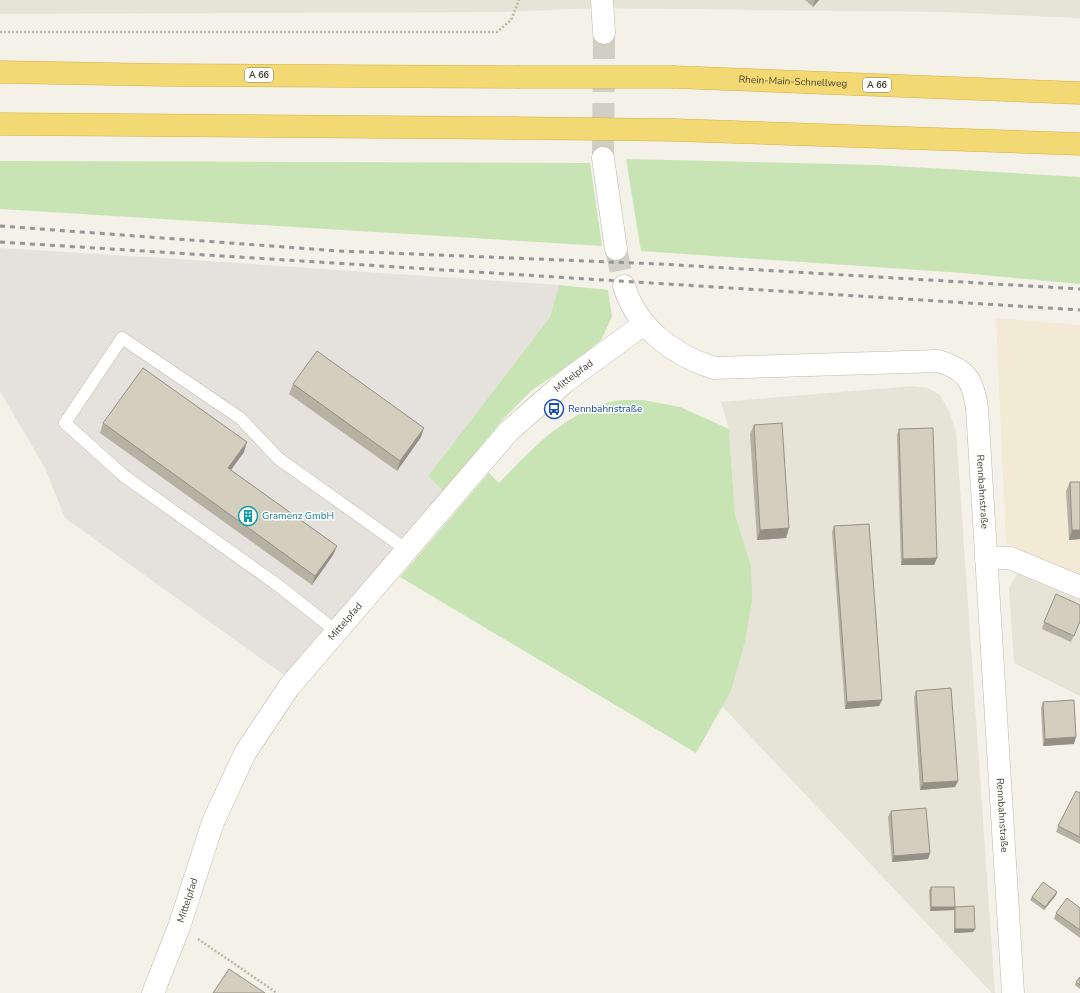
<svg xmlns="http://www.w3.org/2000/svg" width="1080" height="993" viewBox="0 0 1080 993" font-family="'Nunito Sans',sans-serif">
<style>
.residential{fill:#e6e3d7}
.commercial{fill:#f3ead5}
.industrial{fill:#e5e2dd}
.green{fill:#c8e4b4}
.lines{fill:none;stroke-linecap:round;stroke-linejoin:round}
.minor-tunnel{stroke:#d0cec5;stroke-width:22;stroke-dasharray:22 11;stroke-linecap:butt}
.service-casing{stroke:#bdbaab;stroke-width:13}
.minor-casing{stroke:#bdbaab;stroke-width:23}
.motorway-casing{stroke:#d1b043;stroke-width:23}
.path{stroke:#beb79e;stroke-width:2.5;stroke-dasharray:2 2;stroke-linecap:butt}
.service{stroke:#fff;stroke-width:12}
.minor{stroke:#fff;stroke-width:22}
.motorway{stroke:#f3d973;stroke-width:22}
.rail{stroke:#969696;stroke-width:3;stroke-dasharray:5 5;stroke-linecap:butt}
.motorway-bridge-casing{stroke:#d1b043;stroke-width:23;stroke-linecap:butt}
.motorway-bridge{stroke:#f3d973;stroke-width:22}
.wall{fill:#b5b1a3}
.shaded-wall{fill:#949085}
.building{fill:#d3cebe;stroke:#949085}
.labels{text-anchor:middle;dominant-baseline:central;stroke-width:3;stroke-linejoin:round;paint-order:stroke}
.shield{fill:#fff;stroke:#7e7b73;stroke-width:1}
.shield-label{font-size:9px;font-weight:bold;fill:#464237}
.street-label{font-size:10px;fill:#464237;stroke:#fff}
.transit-label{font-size:10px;fill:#164399;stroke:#fff;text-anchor:start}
.culture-label{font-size:10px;fill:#0d838f;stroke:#fff;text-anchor:start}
</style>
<rect width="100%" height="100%" fill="#f3f1e8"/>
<!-- residential -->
<g class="residential">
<polygon points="0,0 1080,0 1080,18 945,12 598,8 502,12 0,14"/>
<polygon points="914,386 928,388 940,395 949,411 956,432 995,993 992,993 722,706 731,691 745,642 751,566 735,514 729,429 721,402"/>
<polygon points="1019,571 1080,597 1080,696 1014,663 1009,588"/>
</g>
<!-- commercial -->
<polygon class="commercial" points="996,318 1080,325 1080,576 1006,544"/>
<!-- industrial -->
<polygon class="industrial" points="0,248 178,259 559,285 550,317 428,476 444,492 284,675 65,518 45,468 0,391"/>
<!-- green -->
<g class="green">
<polygon points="626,159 877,165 1080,177 1080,284 963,273 641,251"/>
<polygon points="0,161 590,163 602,246 0,209"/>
<polygon points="559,285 608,290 612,317 601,340 578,359 532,390 503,419 444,492 428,476 550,317"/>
<path d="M643 400 680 407 729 429 735 514 751 566 752 600 745 642 731 691 696 753 400 577 489 473 499 483C530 451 562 416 606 403 617 399 631 400 643 400Z"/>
</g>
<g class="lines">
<!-- minor-tunnel -->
<g class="minor-tunnel">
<polyline points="603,158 604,33"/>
<polyline points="616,249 624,286"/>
</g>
<defs>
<polyline id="service" points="337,632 279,586 124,476 65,423 122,338 240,418 279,459 407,550"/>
<g id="minor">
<polyline points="602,0 604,33"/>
<polyline points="603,158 616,249"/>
<path id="s1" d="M624 286C637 328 673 355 714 368L938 361C966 369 973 380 977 408L1013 993"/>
<polyline points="986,558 1010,558 1080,587"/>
<path id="s2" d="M153 993 179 927 213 822 245 753 289 687 509 431 566 381 644 324"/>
</g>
<g id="motorway">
<polyline points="0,72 165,75 517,77"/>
<path id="s3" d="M674 77 1080 93"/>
<polyline points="0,124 513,128"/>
<polyline points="675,130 1080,144"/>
</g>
</defs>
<!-- service casing -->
<use href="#service" class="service-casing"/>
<!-- minor casing -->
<use href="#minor" class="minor-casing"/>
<!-- motorway casing -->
<use href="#motorway" class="motorway-casing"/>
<!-- path -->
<g class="path">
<polyline points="0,32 497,32 511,20 519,0"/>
<polyline points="198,939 277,993"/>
</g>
<!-- service -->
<use href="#service" class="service"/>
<!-- minor -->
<use href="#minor" class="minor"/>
<!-- motorway -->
<use href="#motorway" class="motorway"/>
<!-- rail -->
<g class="rail">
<polyline points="0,226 339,251 660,264 1080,289"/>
<polyline points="0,242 1080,310"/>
</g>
<defs>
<g id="motorway-bridge">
<polyline points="517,77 674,77"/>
<polyline points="513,128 675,130"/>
</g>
</defs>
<!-- motorway-bridge casing -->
<use href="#motorway-bridge" class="motorway-bridge-casing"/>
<!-- motorway-bridge -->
<use href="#motorway-bridge" class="motorway-bridge"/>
</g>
<!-- wall -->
<g class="wall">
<polygon points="805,0 819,0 813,7"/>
<polygon points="293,384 421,437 397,471 289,394"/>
<polygon points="103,423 244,452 231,470 337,546 333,555 312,585 100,433"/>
<polygon points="754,425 789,528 786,538 757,540 750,434"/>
<polygon points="899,429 937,558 934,565 901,565 897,435"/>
<polygon points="1070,482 1080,539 1069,540 1066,491"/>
<polygon points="834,526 882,700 879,706 845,709 832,532"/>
<polygon points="1080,605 1080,622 1071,642 1042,629 1044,622"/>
<polygon points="916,691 958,781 955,787 920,790 914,697"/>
<polygon points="1043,702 1074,744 1043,746 1041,708"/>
<polygon points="1080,791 1080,844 1056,832 1058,826"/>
<polygon points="891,811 930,853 928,859 892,862 888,817"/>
<polygon points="931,887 955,907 973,932 954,933 954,910 930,911 929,890"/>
<polygon points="1056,895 1044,910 1030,900 1032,897"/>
<polygon points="1080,908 1080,938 1054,919 1056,913"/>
<polygon points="1080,977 1080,989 1075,985 1076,982"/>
</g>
<!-- shaded-wall -->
<g class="shaded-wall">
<polygon points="815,0 819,0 813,7"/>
<polygon points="424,428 421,437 397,471 400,461"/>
<polygon points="247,442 244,452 225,478 228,468"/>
<polygon points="789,528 786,538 757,540 760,530"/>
<polygon points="1072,530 1080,530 1080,539 1069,540"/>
<polygon points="337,546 333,555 312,585 315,576"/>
<polygon points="937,558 934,565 901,565 903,559"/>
<polygon points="882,700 879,706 845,709 847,702"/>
<polygon points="1076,737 1074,744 1043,746 1045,739"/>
<polygon points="958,781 955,787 920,790 923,783"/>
<polygon points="930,853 928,859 892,862 894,856"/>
<polygon points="1057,892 1056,895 1044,910 1045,907"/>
<polygon points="931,907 955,907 954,910 930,911"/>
<polygon points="955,929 975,929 973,932 954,933"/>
</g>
<!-- building -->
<g class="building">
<polygon points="317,351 424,428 400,461 293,384"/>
<polygon points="143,368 247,442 228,468 337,546 315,576 103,423"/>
<polygon points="782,423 789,528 760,530 754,425"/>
<polygon points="933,428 937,558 903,559 899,429"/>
<polygon points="1070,482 1080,482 1080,530 1072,530"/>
<polygon points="869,524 882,700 847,702 834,526"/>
<polygon points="1056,594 1080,605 1080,621 1074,636 1044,622"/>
<polygon points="951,688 958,781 923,783 916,691"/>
<polygon points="1074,700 1076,737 1045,739 1043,702"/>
<polygon points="1076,791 1080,793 1080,837 1058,826"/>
<polygon points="926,808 930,853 894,856 891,811"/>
<polygon points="1043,882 1057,892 1045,907 1032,897"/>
<polygon points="931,887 954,887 955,907 974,906 975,929 955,929 955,907 931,907"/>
<polygon points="1067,898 1080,908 1080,930 1056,913"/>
<polygon points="229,969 265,993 213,993"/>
<polygon points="1080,977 1080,985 1076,982"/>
</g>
<!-- icons -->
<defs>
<symbol id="bus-ring" viewBox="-11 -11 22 22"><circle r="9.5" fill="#fff" stroke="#1a4fb4" stroke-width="1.5"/><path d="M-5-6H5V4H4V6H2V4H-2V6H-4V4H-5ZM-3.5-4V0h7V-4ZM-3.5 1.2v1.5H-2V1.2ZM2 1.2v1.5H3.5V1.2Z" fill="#1a4fb4"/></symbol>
<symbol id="building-ring" viewBox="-11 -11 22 22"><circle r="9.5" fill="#fff" stroke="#0f9aa8" stroke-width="1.5"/><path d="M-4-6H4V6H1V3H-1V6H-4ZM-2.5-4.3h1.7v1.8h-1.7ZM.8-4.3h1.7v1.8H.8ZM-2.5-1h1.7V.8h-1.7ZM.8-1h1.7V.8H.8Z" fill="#0f9aa8"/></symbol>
</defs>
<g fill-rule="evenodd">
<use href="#bus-ring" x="543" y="398" width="22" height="22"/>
<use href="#building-ring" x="237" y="505" width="22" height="22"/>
</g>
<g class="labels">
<!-- shield labels -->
<g class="shield">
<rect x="245" y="68" width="28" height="14" rx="3"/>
<rect x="863" y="78" width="28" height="14" rx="3"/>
</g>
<g class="shield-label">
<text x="259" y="75">A 66</text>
<text x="877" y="85">A 66</text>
</g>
<!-- street labels -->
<g class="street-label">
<text stroke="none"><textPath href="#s3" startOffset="119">Rhein-Main-Schnellweg</textPath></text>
<text stroke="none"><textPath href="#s2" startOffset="759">Mittelpfad</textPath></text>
<text stroke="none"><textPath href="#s1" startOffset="501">Rennbahnstraße</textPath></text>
<text stroke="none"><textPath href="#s2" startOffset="423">Mittelpfad</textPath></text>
<text stroke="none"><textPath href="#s1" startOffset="825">Rennbahnstraße</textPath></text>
<text stroke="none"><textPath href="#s2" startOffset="99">Mittelpfad</textPath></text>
</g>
<!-- transit labels -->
<g class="transit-label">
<text x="568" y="409">Rennbahnstraße</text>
</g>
<!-- culture labels -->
<g class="culture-label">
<text x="262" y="516">Gramenz GmbH</text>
</g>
</g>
</svg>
